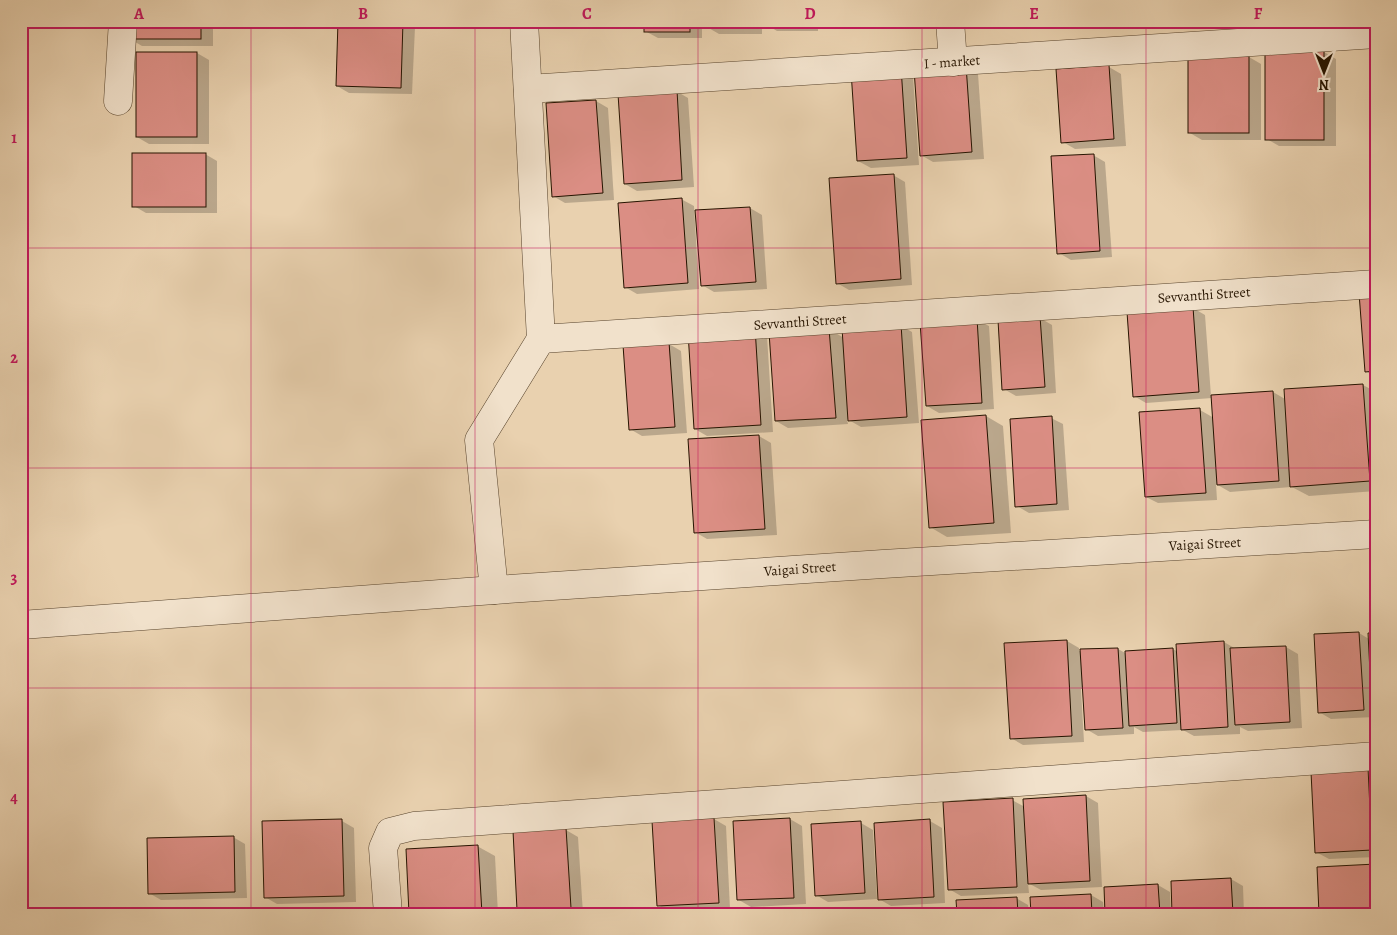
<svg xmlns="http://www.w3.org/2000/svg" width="1397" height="935" viewBox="0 0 1397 935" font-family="Alegreya,serif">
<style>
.shadow{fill:#0003}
.building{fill:#db8e84;stroke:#261400}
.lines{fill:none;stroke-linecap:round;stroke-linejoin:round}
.street-casing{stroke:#57432c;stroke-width:29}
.street{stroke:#f1e1cb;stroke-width:28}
.grid{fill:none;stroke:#c2185b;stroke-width:1;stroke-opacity:0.55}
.labels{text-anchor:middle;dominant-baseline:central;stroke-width:5;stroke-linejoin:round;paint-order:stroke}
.street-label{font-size:14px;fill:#261400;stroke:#f1e1cb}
.neatline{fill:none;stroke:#c2185b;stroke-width:2}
.grid-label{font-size:16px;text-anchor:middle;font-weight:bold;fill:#c2185b}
</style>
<rect width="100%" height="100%" fill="#e9d1af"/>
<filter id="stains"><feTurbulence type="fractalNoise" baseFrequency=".004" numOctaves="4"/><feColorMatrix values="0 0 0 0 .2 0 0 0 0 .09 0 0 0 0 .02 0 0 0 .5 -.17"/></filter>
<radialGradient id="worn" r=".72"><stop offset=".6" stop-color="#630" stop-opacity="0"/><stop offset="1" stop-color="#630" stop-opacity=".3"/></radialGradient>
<!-- shadow -->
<g class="shadow">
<polygon points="130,21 213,21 213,46 142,46 130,39"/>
<polygon points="339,21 405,21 415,27 412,94 349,93 337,86"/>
<polygon points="645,21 702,21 702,38 658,38 645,31"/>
<polygon points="707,21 762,21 762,34 719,34 707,27"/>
<polygon points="765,21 818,21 818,31 777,31 765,24"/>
<polygon points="874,21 944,21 944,25 883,27"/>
<polygon points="1324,52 1336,59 1336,146 1279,146 1267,139"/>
<polygon points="197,53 209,60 209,144 149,144 137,137"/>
<polygon points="1249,57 1261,64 1261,140 1202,140 1190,133"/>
<polygon points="966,67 978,74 984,159 933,162 921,155"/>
<polygon points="1109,67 1121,74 1126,146 1075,149 1063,142"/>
<polygon points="901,69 913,76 919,165 871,168 858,161"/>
<polygon points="676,91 688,98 694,187 637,191 625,184"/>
<polygon points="596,101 608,108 614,200 565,203 553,196"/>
<polygon points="205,154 217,161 217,213 146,213 134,206"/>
<polygon points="1093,155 1105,162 1112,257 1071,260 1059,253"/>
<polygon points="893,175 905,182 912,285 849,290 837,283"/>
<polygon points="681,199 694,206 699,289 637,294 625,287"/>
<polygon points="750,208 762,215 767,289 714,292 702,285 697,212"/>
<polygon points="1376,294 1376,377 1366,371"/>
<polygon points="1193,308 1205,315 1211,396 1273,392 1285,399 1363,385 1376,392 1376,491 1309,496 1290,486 1291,487 1230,492 1216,484 1217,500 1158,503 1146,497 1200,410 1214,418 1212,398 1146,403 1134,396"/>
<polygon points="1040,318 1052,325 1056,393 1016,396 1004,389"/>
<polygon points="977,320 989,326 994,409 939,413 927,406"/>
<polygon points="900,325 912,332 919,423 861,427 847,419 848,424 788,428 776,421 829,329 844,338"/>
<polygon points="689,333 767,336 773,432 707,436 695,429"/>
<polygon points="669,344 681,351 687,433 642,436 630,429"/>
<polygon points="986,416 1003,426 1011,533 947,537 930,527"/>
<polygon points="1051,418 1063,424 1069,510 1029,513 1017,506"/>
<polygon points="759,436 771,443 777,535 707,539 695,532"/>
<polygon points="1359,633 1369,639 1376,634 1375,717 1331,719 1319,712"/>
<polygon points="1067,641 1079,648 1079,651 1118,649 1127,654 1127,652 1173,649 1178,652 1224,642 1236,649 1286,647 1298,654 1302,728 1248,731 1240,727 1240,734 1194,736 1183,730 1143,732 1134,727 1134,734 1098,736 1086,729 1084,689 1081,689 1084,742 1023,745 1011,738"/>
<polygon points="1367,770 1376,774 1376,857 1329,859 1316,852"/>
<polygon points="1086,796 1098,803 1102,887 1041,890 1028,883 1029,893 961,896 949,889 1012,800 1025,807"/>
<polygon points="714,819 726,826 730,909 670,912 658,905"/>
<polygon points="790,819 802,826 806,904 751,907 739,900"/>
<polygon points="342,821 354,828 356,902 277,904 265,897"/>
<polygon points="930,821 942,828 945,903 891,906 879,899"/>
<polygon points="861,823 873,830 877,899 828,902 816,895"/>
<polygon points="566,830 578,837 583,914 526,914 518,909 515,832"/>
<polygon points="233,837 245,844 247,898 161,900 149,893"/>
<polygon points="477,846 495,856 498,914 410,914"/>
<polygon points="1231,879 1243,886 1244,914 1174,914"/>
<polygon points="1158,885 1170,892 1171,914 1107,914"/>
<polygon points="1091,895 1103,902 1104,914 1032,914"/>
<polygon points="1016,898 1028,905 1029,914 958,914"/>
</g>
<!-- building -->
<g class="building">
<rect x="129" y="21" width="72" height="18"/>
<polygon points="338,21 403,21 401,88 336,86"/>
<rect x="644" y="21" width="46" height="11"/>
<rect x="706" y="21" width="44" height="7"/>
<polygon points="763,21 807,21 807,24 763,25"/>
<rect x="1265" y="50" width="59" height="90"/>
<rect x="136" y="52" width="61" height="85"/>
<rect x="1188" y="56" width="61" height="77"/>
<polygon points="966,65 972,152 920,156 914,69"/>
<polygon points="1109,65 1114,139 1061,143 1056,69"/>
<polygon points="901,67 907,158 857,161 851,71"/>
<polygon points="677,90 682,180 624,184 618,94"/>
<polygon points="596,100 603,193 552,197 546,103"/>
<rect x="132" y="153" width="74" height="54"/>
<polygon points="1094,154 1100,251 1057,254 1051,156"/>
<polygon points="894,174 901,279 836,284 829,178"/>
<polygon points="682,198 688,283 624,288 618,203"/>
<polygon points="750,207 756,282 701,286 695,210"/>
<polygon points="1376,292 1376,371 1365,372 1359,293"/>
<polygon points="1193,307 1199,392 1133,397 1127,312"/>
<polygon points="1040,316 1045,387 1002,390 998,320"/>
<polygon points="977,318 982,403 926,406 920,322"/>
<polygon points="901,324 907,417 848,421 842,328"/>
<polygon points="755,327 761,425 694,429 688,332"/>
<polygon points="829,328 836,418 775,421 769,332"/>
<polygon points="669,342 675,427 629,430 623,345"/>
<polygon points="1363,384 1370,481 1290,487 1284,389"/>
<polygon points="1273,391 1279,481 1217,485 1211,395"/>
<polygon points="1200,408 1206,493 1145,497 1139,412"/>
<polygon points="986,415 994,523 929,528 921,420"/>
<polygon points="1052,416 1057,504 1015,507 1010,419"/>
<polygon points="759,435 765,529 694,533 688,439"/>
<polygon points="1359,632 1364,710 1318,713 1314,634"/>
<polygon points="1368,633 1376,633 1376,711 1372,712"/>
<polygon points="1067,640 1072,736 1010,739 1004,643"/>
<polygon points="1224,641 1228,727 1181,730 1176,644"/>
<polygon points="1286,646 1290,722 1235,725 1230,648"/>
<polygon points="1118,648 1123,728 1085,730 1080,649"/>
<polygon points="1173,648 1177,723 1129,726 1125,651"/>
<polygon points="1368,768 1372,850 1315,853 1311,772"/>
<polygon points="1086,795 1090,881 1028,884 1023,799"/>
<polygon points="1013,798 1017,887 948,890 943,802"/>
<polygon points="714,818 719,903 657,906 652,821"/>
<polygon points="790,818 794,898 737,900 733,821"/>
<polygon points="342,819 344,896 264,898 262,821"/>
<polygon points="930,819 934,897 878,900 874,823"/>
<polygon points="861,821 865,893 815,896 811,824"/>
<polygon points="566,828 571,908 517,910 513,831"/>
<polygon points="234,836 235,892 148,894 147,838"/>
<polygon points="478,845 482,914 409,914 406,849"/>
<polygon points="1376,864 1376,914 1319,914 1317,867"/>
<polygon points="1231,878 1233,914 1172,914 1171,881"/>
<polygon points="1158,884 1160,914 1105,914 1104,887"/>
<polygon points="1091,894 1092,914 1031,914 1030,897"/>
<polygon points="1017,897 1018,914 957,914 956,900"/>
<polygon points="788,909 788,914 733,914 733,913"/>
<polygon points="868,910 868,914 806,914 806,913"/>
</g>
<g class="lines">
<defs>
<g id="street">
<polyline points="524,21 541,339 1376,284"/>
<polyline points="950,21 953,62"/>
<polyline points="528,89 1376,34"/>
<polyline points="118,101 123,21"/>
<polyline points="541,339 479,440 494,590 883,564 1376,534"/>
<polyline points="21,625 494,590"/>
<polyline points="388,914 383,848 390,832 414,826 1376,756"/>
</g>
</defs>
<!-- street casing -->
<use href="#street" class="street-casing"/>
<!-- street -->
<use href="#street" class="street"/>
</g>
<!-- grid -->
<path class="grid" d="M251 21V914M475 21V914M698 21V914M922 21V914M1146 21V914M21 248H1376M21 468H1376M21 688H1376"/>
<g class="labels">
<!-- street labels -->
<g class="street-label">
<text transform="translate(952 62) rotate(-4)">I - market</text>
<text transform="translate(1204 295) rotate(-4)">Sevvanthi Street</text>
<text transform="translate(800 322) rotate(-4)">Sevvanthi Street</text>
<text transform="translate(1205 544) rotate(-3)">Vaigai Street</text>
<text transform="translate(800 569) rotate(-4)">Vaigai Street</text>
</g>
</g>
<!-- margin -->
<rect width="1397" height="935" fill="none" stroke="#e9d1af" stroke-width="55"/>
<!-- north arrow -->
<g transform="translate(1324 72) rotate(180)" stroke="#f1e1cb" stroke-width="4" paint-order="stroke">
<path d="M0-4L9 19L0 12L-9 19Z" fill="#261400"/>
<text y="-8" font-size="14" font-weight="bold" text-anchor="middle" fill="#261400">N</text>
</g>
<rect x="28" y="28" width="1342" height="880" class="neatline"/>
<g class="grid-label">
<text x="139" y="19">A</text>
<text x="363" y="19">B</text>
<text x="587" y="19">C</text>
<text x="810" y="19">D</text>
<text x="1034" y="19">E</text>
<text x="1258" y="19">F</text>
<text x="14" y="143">1</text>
<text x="14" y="363">2</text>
<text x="14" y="583">3</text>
<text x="14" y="803">4</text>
</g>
<rect width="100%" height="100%" filter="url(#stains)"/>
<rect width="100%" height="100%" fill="url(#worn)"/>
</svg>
